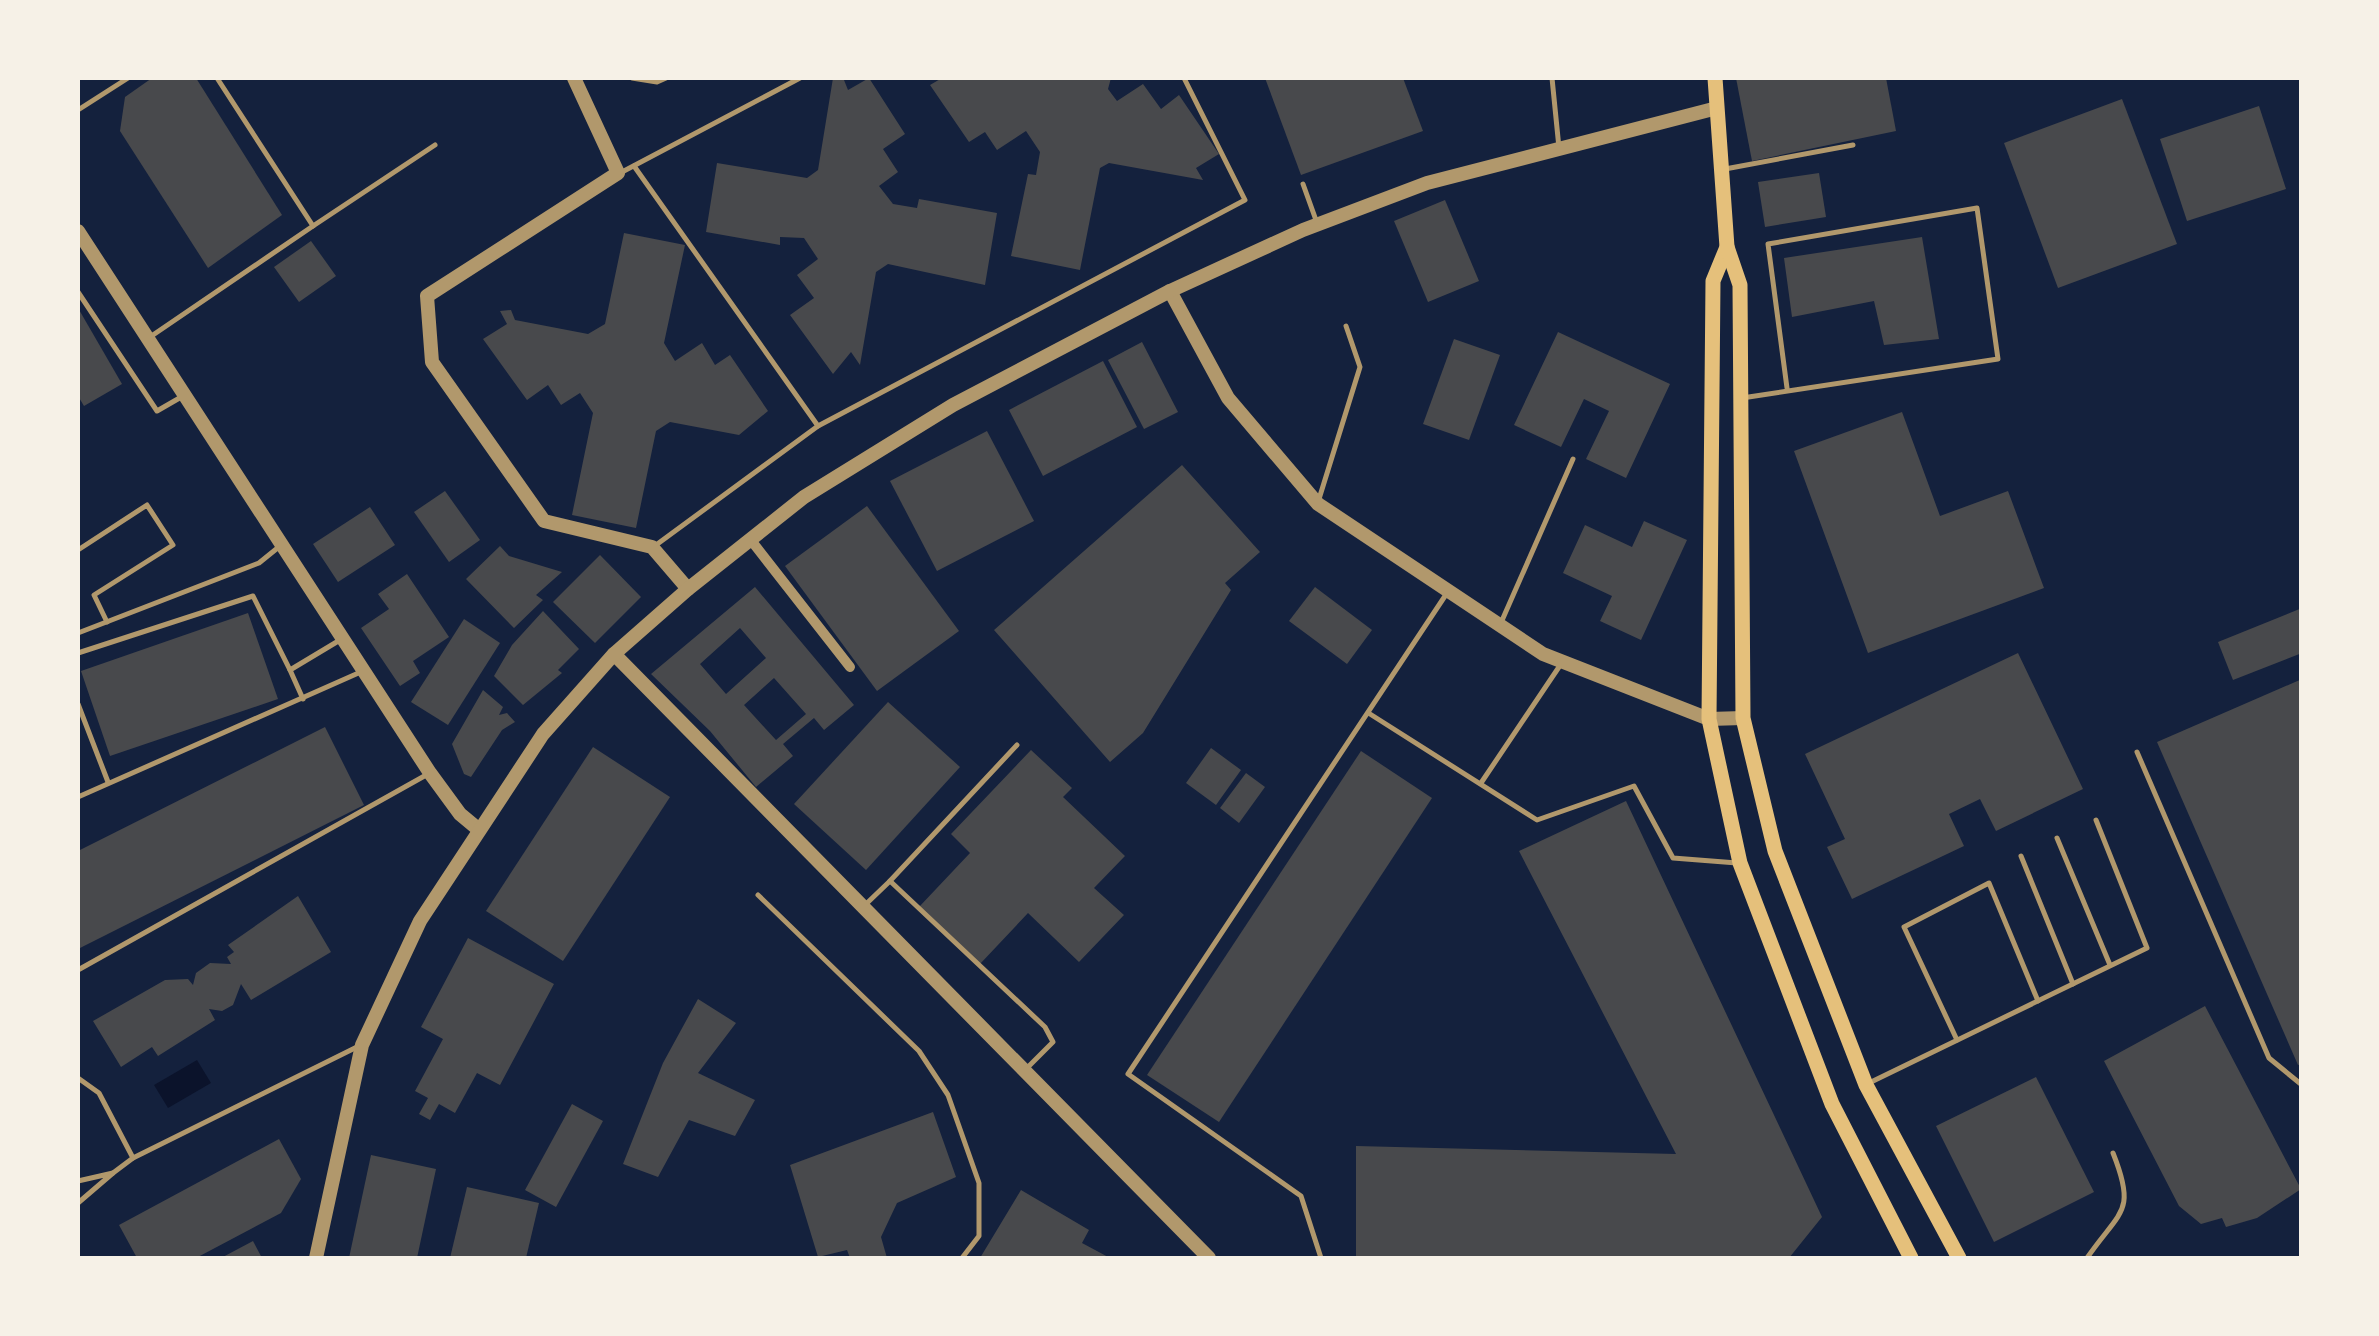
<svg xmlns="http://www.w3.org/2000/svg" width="2379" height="1336" viewBox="0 0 2379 1336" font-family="Spectral,serif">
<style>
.water{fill:#0b132b}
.building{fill:#48494c;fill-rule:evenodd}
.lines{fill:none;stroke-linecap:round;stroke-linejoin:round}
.service{stroke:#b1986c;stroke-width:5}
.minor{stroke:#b1986c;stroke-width:10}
.tertiary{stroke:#b1986c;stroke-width:14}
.secondary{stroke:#e5c07b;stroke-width:15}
</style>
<rect width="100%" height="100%" fill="#14213d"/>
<!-- water -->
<polygon class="water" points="197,1060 211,1083 168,1108 154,1085"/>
<!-- building -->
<g class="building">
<polygon points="152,78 196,78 282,215 208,268 120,131 125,97"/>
<polygon points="833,78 844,80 848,90 869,78 905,134 883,149 898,172 879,186 893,204 917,208 919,199 997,213 985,285 888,264 876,272 860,365 851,352 833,374 790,315 814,298 797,275 818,259 804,238 780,237 780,245 706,232 717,163 807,178 818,170"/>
<polygon points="942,78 1111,78 1108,89 1117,101 1143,84 1161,109 1179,95 1219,154 1196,168 1203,180 1109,163 1100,168 1080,270 1011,256 1028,174 1036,175 1040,152 1026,131 997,150 985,132 969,142 930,85"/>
<polygon points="1265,78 1403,78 1423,131 1301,175"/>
<polygon points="1736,78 1886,78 1896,131 1752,161"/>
<polygon points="2122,99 2177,244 2058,288 2004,143"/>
<polygon points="2259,106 2286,189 2187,221 2160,139"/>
<polygon points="1819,173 1826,217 1765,227 1758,182"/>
<polygon points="1445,200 1479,281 1428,302 1394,221"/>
<polygon points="624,233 685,245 664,343 675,361 702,343 715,365 730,355 768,411 739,435 670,422 656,431 636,528 572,515 593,413 580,393 561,405 548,385 527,400 483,339 507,324 500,311 511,310 515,320 588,334 605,324"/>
<polygon points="1922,237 1939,339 1884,345 1874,301 1792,317 1784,258"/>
<polygon points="311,241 336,276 299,302 274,267"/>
<polygon points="78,308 122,384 84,406 78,396"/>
<polygon points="1558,332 1670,384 1626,478 1586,459 1609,411 1584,399 1561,447 1514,425"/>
<polygon points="1454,339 1500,355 1469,440 1423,424"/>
<polygon points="1142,342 1178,412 1144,429 1108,360"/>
<polygon points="1103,361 1137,427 1043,476 1009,410"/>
<polygon points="1902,412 1940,516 2008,491 2044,588 1868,653 1794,451"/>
<polygon points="987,431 1034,521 937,571 890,481"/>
<polygon points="1182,465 1260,552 1225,583 1231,590 1143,733 1110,762 994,630"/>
<polygon points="445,491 480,540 449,562 414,512"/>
<polygon points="867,506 959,631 877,691 785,566"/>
<polygon points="370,507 395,545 338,582 313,544"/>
<polygon points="1644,521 1687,540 1641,640 1600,621 1612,596 1563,573 1585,525 1632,547"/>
<polygon points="500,546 509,556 562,572 536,595 543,600 514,628 466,579"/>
<polygon points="600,555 641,597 595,643 553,602"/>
<polygon points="407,574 449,637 413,661 420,673 400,686 361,628 389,609 378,594"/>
<path d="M755 587 854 705 824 730 814 718 783 744 793 756 756 787 710 731 651 674ZM740 628 766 658 726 694 700 664ZM774 678 806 714 776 740 744 705Z"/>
<polygon points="1315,587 1372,630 1347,664 1289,621"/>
<polygon points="2302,608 2302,653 2233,680 2218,642"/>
<polygon points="543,611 579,649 558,670 562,673 523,705 494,676 512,645"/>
<polygon points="248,613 278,699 110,756 81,671"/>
<polygon points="464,619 500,643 448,725 411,702"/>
<polygon points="2018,653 2083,789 1996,831 1980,799 1949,814 1964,846 1852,899 1827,847 1845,839 1805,754"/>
<polygon points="2302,679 2302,1064 2298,1065 2157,742"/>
<polygon points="483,690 503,707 499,715 507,713 515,722 502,730 471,777 464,774 452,744"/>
<polygon points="888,702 960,767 866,870 794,804"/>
<polygon points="325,727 364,805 78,949 78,851"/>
<polygon points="593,747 670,797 563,961 486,911"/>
<polygon points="1211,748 1241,770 1216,805 1186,783"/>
<polygon points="1031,750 1072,788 1063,797 1125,856 1094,888 1124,915 1079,962 1028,913 980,964 919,907 970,853 951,834"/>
<polygon points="1361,751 1432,798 1219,1122 1147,1075"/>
<polygon points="1246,773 1265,787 1239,823 1220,808"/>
<polygon points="1626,801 1822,1217 1789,1258 1356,1258 1356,1146 1676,1154 1519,851"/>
<polygon points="298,896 331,952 251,1000 241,984 233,1005 222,1011 209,1009 215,1020 158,1056 152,1047 121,1067 93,1021 165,980 188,979 193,985 196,973 210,963 231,964 227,957 234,952 228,945"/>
<polygon points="468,938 554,984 500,1085 477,1073 455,1113 439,1104 430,1120 419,1114 428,1098 415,1091 443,1039 421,1027"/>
<polygon points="698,999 736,1023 698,1073 755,1100 735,1136 689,1120 658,1177 623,1164 663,1063"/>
<polygon points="2205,1006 2301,1189 2257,1218 2226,1227 2222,1218 2201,1224 2179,1206 2104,1061"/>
<polygon points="2036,1077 2094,1192 1994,1242 1936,1126"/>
<polygon points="572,1104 603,1121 556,1207 525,1190"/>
<polygon points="933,1112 956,1177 897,1203 881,1237 887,1258 850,1258 847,1250 818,1257 790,1165"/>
<polygon points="279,1139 301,1179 281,1213 196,1258 137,1258 119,1225"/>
<polygon points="371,1155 436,1169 417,1258 349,1258"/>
<polygon points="467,1187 539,1203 526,1258 450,1258"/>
<polygon points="1021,1190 1089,1230 1082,1243 1110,1258 980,1258"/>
<polygon points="253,1241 262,1258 221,1258"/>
</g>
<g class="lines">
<!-- service -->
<g class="service">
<polyline points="217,78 313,226 435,145"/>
<polyline points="632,78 657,82 666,78"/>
<polyline points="1552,78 1559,148"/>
<polyline points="78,110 128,78"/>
<polyline points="634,166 818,426"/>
<polyline points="1725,169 1853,145"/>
<polyline points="622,172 800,78"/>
<polyline points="1303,184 1317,223"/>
<polyline points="78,292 157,411 183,396"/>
<polyline points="150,337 313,226"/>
<polyline points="1742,398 1998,359 1977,208 1768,244 1787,388"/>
<polyline points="1319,499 1360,367 1346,326"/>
<polyline points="656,545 818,426 1245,200 1184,78"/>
<polyline points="78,550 147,505 173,545 94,595 107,622"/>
<polyline points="1500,625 1573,459"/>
<polyline points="78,633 259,563 280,546"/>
<polyline points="78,653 253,596 290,670 340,640"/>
<polyline points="290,670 303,699"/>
<polyline points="78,704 108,782"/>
<polyline points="1370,714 1537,820 1634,786 1673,858 1737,863"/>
<polyline points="1017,745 890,881 1045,1027 1053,1042 1027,1068"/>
<polyline points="2137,752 2269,1058 2302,1085"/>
<polyline points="1481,783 1561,664"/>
<polyline points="78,797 363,671"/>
<polyline points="2057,838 2110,965"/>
<polyline points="2021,856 2073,984"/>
<polyline points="758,895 919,1051 948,1095 979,1183 979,1236 962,1258"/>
<polyline points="865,905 890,881"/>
<polyline points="78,970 428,774"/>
<polyline points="1957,1040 1904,927 1989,883 2038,1001"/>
<polyline points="78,1078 99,1093 133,1158"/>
<polyline points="1869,1083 2147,948 2096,820"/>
<polyline points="113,1173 133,1158 359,1046"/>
<polyline points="78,1181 113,1173 78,1203"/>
<polyline points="1321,1258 1301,1196 1128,1074 1447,593"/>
<path d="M2087 1258C2120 1210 2137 1213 2113 1153"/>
</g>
<!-- minor -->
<polyline class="minor" points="750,539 850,667"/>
<!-- tertiary -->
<g class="tertiary">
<polyline points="574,78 618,173 427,296 432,362 544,521 652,547 688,589"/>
<polyline points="78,231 430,773 460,814 478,829"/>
<polyline points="1170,291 1228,398 1318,504 1543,654 1709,719 1743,718"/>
<polyline points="614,654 1209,1258"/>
<polyline points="316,1258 362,1045 420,921 543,734 614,654 688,589 804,497 953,405 1170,291 1303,230 1427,183 1717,108"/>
</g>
<!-- secondary -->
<g class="secondary">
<polyline points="1715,78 1727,247 1713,281 1709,719 1740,863 1832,1104 1911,1258"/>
<polyline points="1727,247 1740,285 1743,718 1775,851 1866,1085 1959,1258"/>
</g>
</g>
<!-- border -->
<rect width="2379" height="1336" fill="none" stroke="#f6f1e7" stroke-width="160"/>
</svg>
